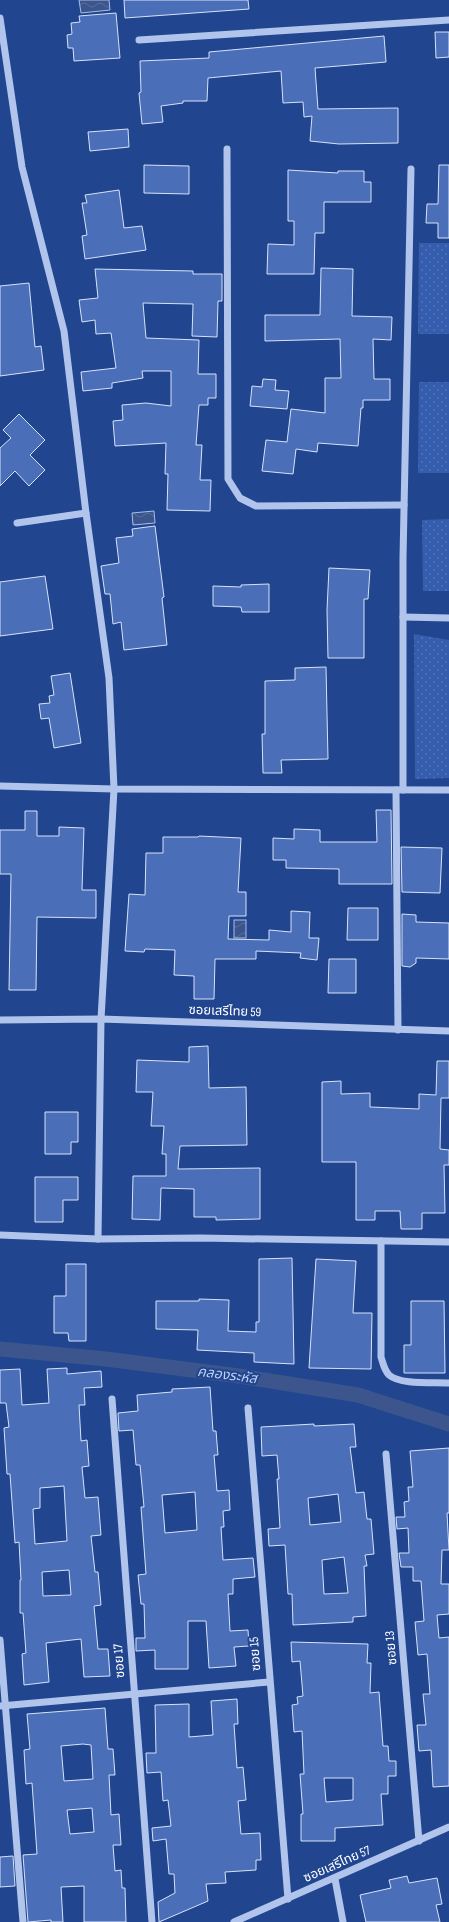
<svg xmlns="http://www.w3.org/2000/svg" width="449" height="1922" viewBox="0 0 449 1922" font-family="'Sofia Sans Condensed','Noto Sans Thai',sans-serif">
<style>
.green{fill:url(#green-dots)}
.water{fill:url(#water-waves);stroke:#a5beee}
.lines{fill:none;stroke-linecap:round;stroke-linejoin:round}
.canal{stroke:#3c558c;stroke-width:15}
.building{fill:#4a6eb7;stroke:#d7e2f9;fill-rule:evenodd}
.minor{stroke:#b1c5ec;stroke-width:7}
.labels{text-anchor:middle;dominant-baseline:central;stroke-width:4;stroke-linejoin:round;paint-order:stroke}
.street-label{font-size:13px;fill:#fff;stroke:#21458f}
.water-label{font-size:14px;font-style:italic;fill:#bdd0f3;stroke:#21458f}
</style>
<defs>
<pattern id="green-dots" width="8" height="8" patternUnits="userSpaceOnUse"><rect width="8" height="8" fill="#355dad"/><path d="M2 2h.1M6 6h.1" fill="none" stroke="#5375b9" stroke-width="1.8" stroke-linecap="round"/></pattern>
<pattern id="water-waves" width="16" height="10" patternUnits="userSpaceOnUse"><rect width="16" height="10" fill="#3c558c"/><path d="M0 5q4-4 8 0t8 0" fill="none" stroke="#596e9d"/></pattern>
</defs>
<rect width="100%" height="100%" fill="#21458f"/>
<!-- green -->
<g class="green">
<polygon points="419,243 449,243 449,334 418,334"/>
<polygon points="419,382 449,382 449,473 418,473"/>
<polygon points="449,519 449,591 423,591 422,520"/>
<polygon points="414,634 449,640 449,778 415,779"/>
</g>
<!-- water -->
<g class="water">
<polygon points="79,0 109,0 110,10 81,13"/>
<polygon points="154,511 155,523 133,525 132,513"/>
<rect x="234" y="920" width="12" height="18"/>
</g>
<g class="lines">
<!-- canal -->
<polyline class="canal" points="0,1349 106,1359 239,1376 358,1395 449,1424"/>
</g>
<!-- building -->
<g class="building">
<polygon points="124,0 248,0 249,9 125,18"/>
<polygon points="116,13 120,58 74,61 73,48 68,48 67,35 72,34 71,23 80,22 79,16"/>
<polygon points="435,32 449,32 449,57 436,58"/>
<polygon points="384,36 386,62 315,68 318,109 398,108 398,143 339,144 310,141 312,116 304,117 303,102 283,103 281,71 208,78 207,101 183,101 183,103 161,106 163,122 142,124 139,93 141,92 140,61 209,58 209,52"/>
<polygon points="128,129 129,147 90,151 88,132"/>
<polygon points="144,165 189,166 189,194 144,193"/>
<polygon points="439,165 449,165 449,238 438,238 438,223 426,223 427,204 438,204"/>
<polygon points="288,170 338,173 338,171 364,171 364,182 371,182 371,202 324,202 324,233 315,233 314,274 267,274 268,244 294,245 294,221 288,221"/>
<polygon points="119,190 124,228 142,226 146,250 85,259 82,236 87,235 82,203 87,203 85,195"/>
<polygon points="321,268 353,269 352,316 392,317 391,340 373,339 374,379 390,379 390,400 363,400 363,408 361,408 358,446 318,443 317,452 296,449 293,474 262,471 266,440 287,442 291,409 325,413 325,378 341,378 340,339 265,341 265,315 320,315"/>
<polygon points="95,269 193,271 193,274 222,274 222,301 218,301 217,337 192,336 193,304 143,303 146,338 199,340 198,374 216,374 216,398 208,398 208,405 199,405 196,445 202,445 200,480 211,480 210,511 167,510 168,474 165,474 166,443 115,446 113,421 123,420 122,405 146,403 171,406 171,371 142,371 143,378 112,383 112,388 83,391 81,372 116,368 111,333 96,334 95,320 82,322 79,300 98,298"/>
<polygon points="29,283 35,347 41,346 44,370 0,376 0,286"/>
<polygon points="263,379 276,380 275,390 289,391 287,409 250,406 252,386 262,387"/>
<polygon points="19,414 45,440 30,455 45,470 29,486 15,471 0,486 0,448 11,438 3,430"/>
<polygon points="155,526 164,597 162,598 167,645 124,650 121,622 113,624 110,594 105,594 101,566 119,563 116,538 133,536 132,529"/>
<polygon points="329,568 370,570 368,599 364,599 364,658 328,658 327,610"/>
<polygon points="45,576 53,629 0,636 0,582"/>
<polygon points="269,584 269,612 242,612 241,607 213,606 213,586 241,587 241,585"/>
<polygon points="326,667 328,759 281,760 282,773 263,773 262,734 265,734 265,681 295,680 295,668"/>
<polygon points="70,673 81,743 54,748 49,718 41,719 39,704 50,703 49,696 54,695 51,676"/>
<polygon points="376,810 391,810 392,884 339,884 339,869 286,868 286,860 273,860 273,838 294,839 294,829 320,830 320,842 377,842"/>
<polygon points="25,811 37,811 37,836 59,836 59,827 84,828 82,890 96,890 96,918 37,917 36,990 9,990 11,874 0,874 0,830 25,830"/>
<polygon points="199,836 241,838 238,892 246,892 246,916 229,916 228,939 269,940 269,930 291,932 291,911 310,912 309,938 319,938 317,960 300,958 301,953 256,951 256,959 215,959 214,999 194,999 194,976 174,975 175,950 145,949 144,952 125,951 129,894 145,895 146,853 163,853 163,837 198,837"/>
<polygon points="401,847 442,848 440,893 402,892"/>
<polygon points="348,908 378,908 378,940 347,940"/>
<polygon points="402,914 416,915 416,922 449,923 449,959 416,958 416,963 410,967 402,966"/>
<polygon points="329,959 356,959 356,993 328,993"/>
<polygon points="208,1046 209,1088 246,1087 247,1145 180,1146 178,1169 260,1168 260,1219 216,1220 216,1217 194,1217 194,1189 161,1188 160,1220 132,1219 133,1176 166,1176 166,1154 162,1154 164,1126 151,1126 153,1092 136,1092 137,1060 189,1062 189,1047"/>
<polygon points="437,1061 449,1061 449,1098 441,1098 440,1149 449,1150 449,1165 444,1165 445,1213 422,1213 422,1229 401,1229 400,1211 375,1211 375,1220 356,1220 356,1162 322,1162 322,1082 341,1081 341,1094 370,1093 370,1107 419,1109 419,1094 436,1095"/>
<polygon points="45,1112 78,1112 78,1142 71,1142 71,1154 45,1154"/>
<polygon points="35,1177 78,1177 78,1200 63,1200 63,1222 35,1222"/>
<polygon points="292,1258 294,1364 254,1362 254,1353 197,1350 198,1330 156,1329 156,1301 199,1301 199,1299 229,1300 228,1331 256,1332 256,1322 259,1322 259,1259"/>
<polygon points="316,1259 356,1261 353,1313 372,1313 371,1369 309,1368"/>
<polygon points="66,1264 86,1264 86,1341 69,1341 68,1333 54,1333 54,1296 66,1296"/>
<polygon points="411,1301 444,1301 445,1373 404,1373 404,1345 411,1345"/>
<path d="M67 1368V1374L101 1371 102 1387 84 1388 85 1405H79L81 1441 87 1440 89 1466 82 1467 85 1498 98 1497 101 1535 91 1536 95 1572H98L101 1605 94 1606 98 1649H108L110 1676 84 1677 81 1639 46 1643 49 1682 24 1685 22 1654 26 1653 23 1613H20V1580H21L19 1542 15 1543 10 1474H7L4 1428 9 1427 6 1403H0V1370L20 1369 22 1405 49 1403 47 1369ZM64 1486 67 1541 35 1544 33 1509 40 1508V1488ZM69 1570 71 1595 43 1596 42 1572Z"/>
<path d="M210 1387 213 1431H216L218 1455H214L217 1491 229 1490 230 1510 223 1511 224 1527H221L223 1560 253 1558 255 1577 233 1579V1594H228L230 1631 248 1630 249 1646 234 1647 236 1666 209 1668 206 1621H188V1669H155V1650L136 1651V1638H145L144 1604H141L138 1575 146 1574 141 1507H144L140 1465H136L133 1430 119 1431 118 1413 138 1411 137 1395 172 1392V1389ZM195 1492 197 1530 165 1533 162 1495Z"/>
<path d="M314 1424V1426L354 1424 356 1447H350L356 1493 364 1492 367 1519H371L374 1554 365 1555 367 1566H364L366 1616 353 1617V1622L293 1625 292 1594H288L285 1545 269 1546 268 1529 280 1528 277 1479H279L277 1455 262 1456 261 1427ZM338 1494 341 1522 310 1525 308 1498ZM344 1557 348 1593 324 1594 322 1560Z"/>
<polygon points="449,1448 449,1513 447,1513 449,1550 442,1550 441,1584 449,1584 449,1614 437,1615 439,1638 449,1637 449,1786 433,1787 431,1750 419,1751 417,1725 426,1725 423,1694 430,1694 427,1654 418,1655 415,1622 424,1621 421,1581 413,1581 413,1567 401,1567 399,1553 409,1553 408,1528 397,1529 396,1517 405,1517 404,1502 409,1501 408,1487 413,1487 410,1451"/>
<path d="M291 1642 368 1644 367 1663H371L370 1693 379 1692 383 1746H388L389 1761H396V1776H388V1794H381L383 1825 335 1828V1841H301V1814H303L300 1774H304L302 1731 294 1732 292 1705 298 1704 297 1697 303 1696 300 1661 292 1662ZM324 1778H353V1800L326 1802Z"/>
<polygon points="237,1699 238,1724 234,1724 237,1768 243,1767 246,1800 238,1801 241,1834 260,1833 261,1860 256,1860 256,1870 225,1872 226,1883 206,1884 208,1901 159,1922 158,1902 175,1893 174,1874 169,1874 166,1839 153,1841 152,1828 171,1826 168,1800 163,1801 161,1772 147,1773 146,1753 156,1753 155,1705 189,1704 189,1737 213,1735 211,1701"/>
<path d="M105 1708 108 1749H113L115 1775H109L111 1815 119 1814 121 1845H113L115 1871 121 1870 122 1888H125L126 1922H84V1886L61 1887 63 1922H51V1920L28 1922 23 1855 37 1854 32 1783 26 1784 24 1750 30 1749 27 1714ZM83 1744 91 1745 93 1779 64 1781 61 1746ZM92 1808 94 1832 70 1834 67 1810Z"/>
<polygon points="13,1856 15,1886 0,1887 0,1857"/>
<polygon points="407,1876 409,1883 437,1878 442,1904 436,1905 440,1922 366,1922 360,1895 391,1888 389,1880"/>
</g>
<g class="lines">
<!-- minor -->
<g class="minor">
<polyline points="0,18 22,167 64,331 86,513 109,678 114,789 101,1019 98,1239"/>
<polyline points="139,40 449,20"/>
<polyline points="227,149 228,479 240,498 256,506 404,505"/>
<polyline points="17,523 86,513"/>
<polyline points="403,617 449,618"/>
<polyline points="0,786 114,789 449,790"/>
<polyline points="396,790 398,1030"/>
<polyline points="403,790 403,558 411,169"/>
<polyline points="0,1020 101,1019 449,1031"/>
<polyline points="0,1235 98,1239 200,1238 449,1242"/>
<path d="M381 1241V1357C383 1363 384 1370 389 1375 400 1385 434 1382 449 1383"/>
<polyline points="112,1399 152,1922"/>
<polyline points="248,1408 288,1899"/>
<polyline points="386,1454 419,1841"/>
<polyline points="0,1640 23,1922"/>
<polyline points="0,1706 269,1682"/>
<polyline points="335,1879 343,1922"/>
<polyline points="234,1922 449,1827"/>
</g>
</g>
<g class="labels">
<!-- street labels -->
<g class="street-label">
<text transform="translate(225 1011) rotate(2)">ซอยเสรีไทย 59</text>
<text transform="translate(391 1648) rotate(-95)">ซอย 13</text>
<text transform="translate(255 1654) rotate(-94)">ซอย 15</text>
<text transform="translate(119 1661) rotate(-94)">ซอย 17</text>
<text transform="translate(337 1864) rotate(-24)">ซอยเสรีไทย 57</text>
</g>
<!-- water labels -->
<g class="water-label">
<text transform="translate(227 1375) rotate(7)">คลองระหัส</text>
</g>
</g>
</svg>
